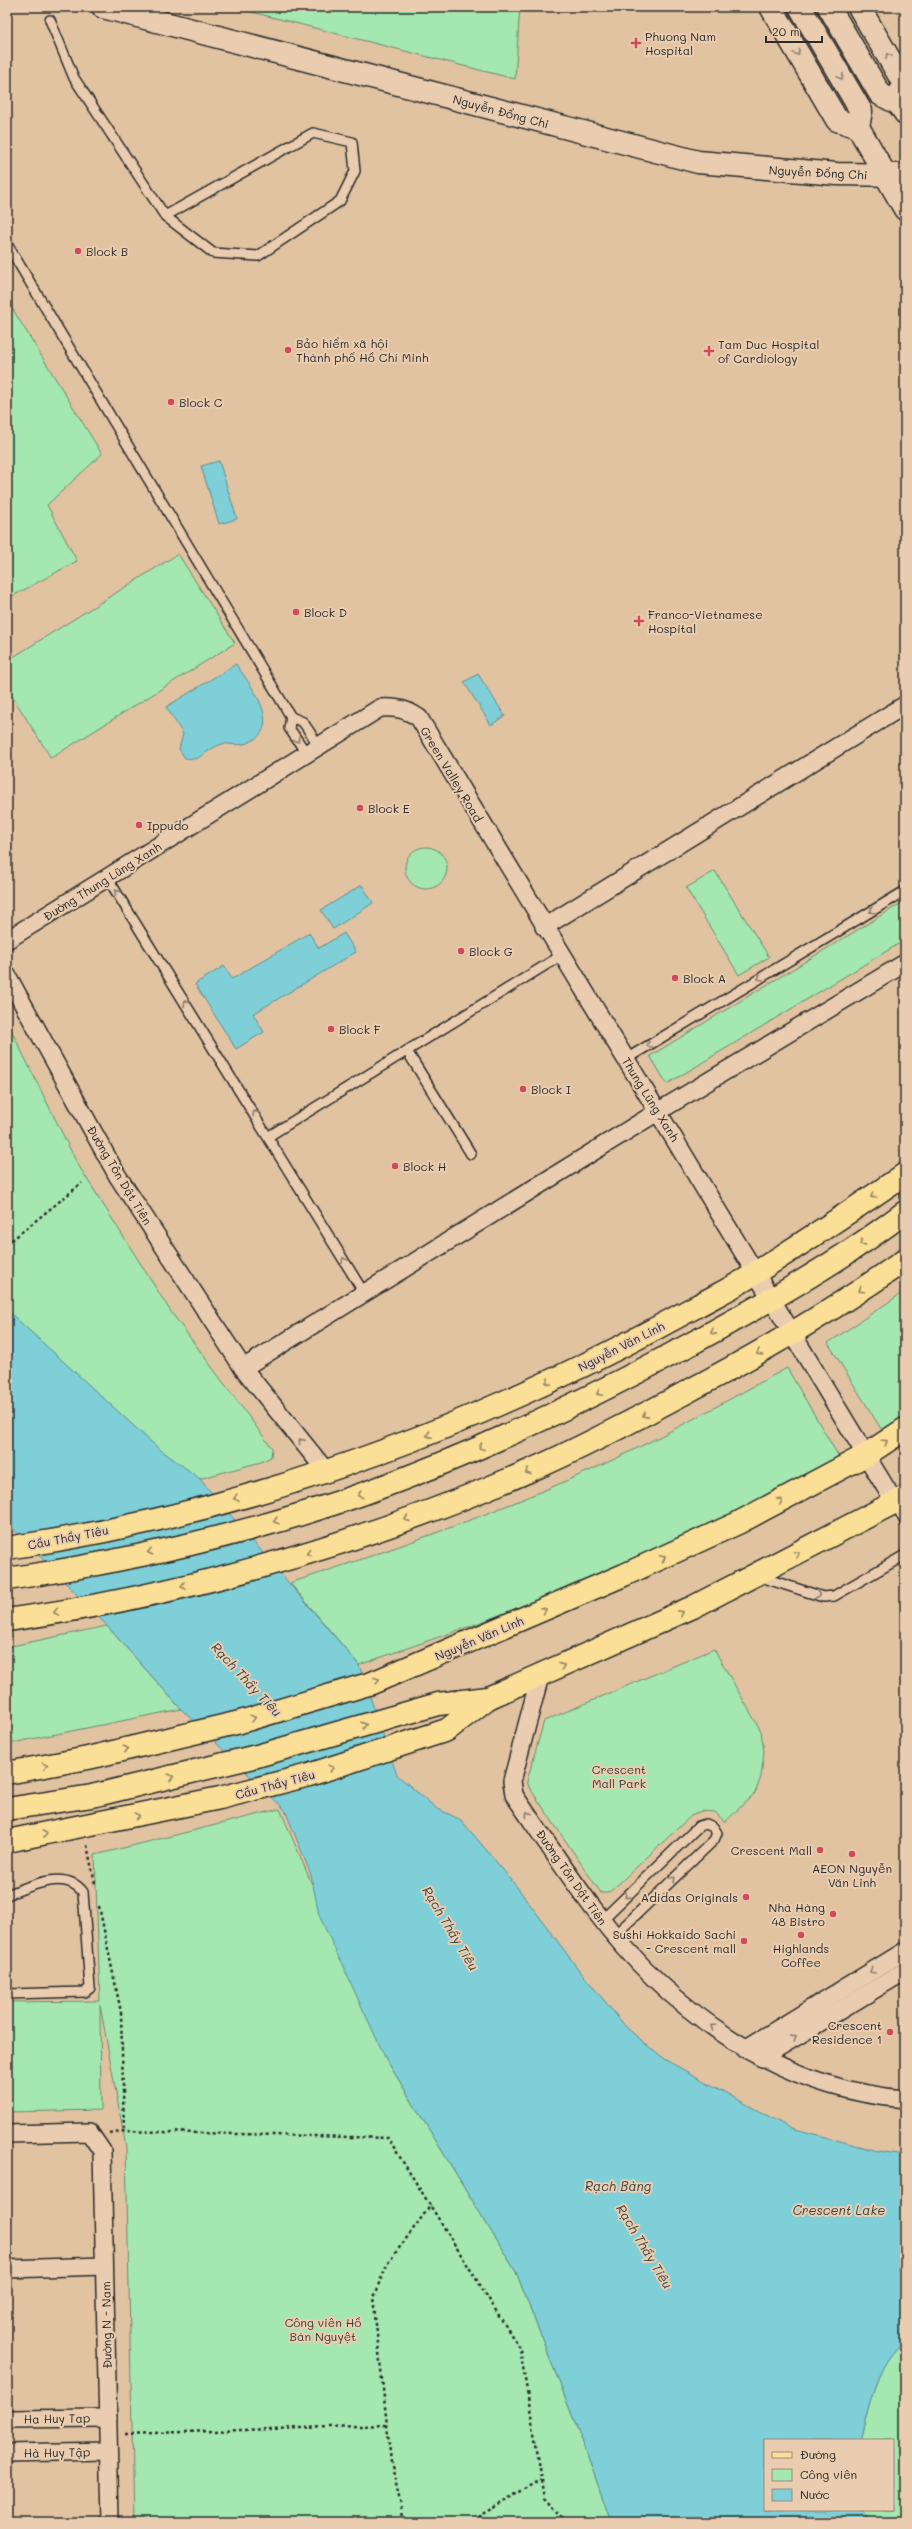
<svg xmlns="http://www.w3.org/2000/svg" width="912" height="2529" viewBox="0 0 912 2529" font-family="Mali,sans-serif">
<style>
.green{fill:#a4e7b0;stroke:#68896e}
.water{fill:#7ecfd7;stroke:#5d8d92}
.lines{fill:none;stroke-linecap:round;stroke-linejoin:round}
.lane-casing{stroke:#2b2b2b;stroke-width:12}
.street-casing{stroke:#2b2b2b;stroke-width:20}
.secondary-casing{stroke:#2b2b2b;stroke-width:25}
.primary-casing{stroke:#2b2b2b;stroke-width:25}
.highway-casing{stroke:#2b2b2b;stroke-width:25}
.path{stroke:#2b2b2b;stroke-width:2.5;stroke-dasharray:3 3;stroke-linecap:butt}
.lane{stroke:#eacdb0;stroke-width:9}
.street{stroke:#eacdb0;stroke-width:17}
.secondary{stroke:#eacdb0;stroke-width:22}
.primary{stroke:#fbdf96;stroke-width:22}
.highway{stroke:#fbdf96;stroke-width:22}
.oneway{stroke:#8a7c6e}
.oneway2{stroke:#938560}
.poi-dot{fill:#d1495b;stroke:#eacdb0;stroke-width:1.5}
.labels{text-anchor:middle;dominant-baseline:central;stroke-width:4;stroke-linejoin:round;paint-order:stroke}
.poi-label{font-size:12px;fill:#2b2b2b;stroke:#eacdb0;text-anchor:start}
.street-label{font-size:12px;fill:#2b2b2b;stroke:#eacdb0}
.park-label{font-size:12px;fill:#373e38;stroke:#eacdb0}
.water-label{font-size:13px;font-style:italic;fill:#374445;stroke:#eacdb0}
</style>
<rect width="100%" height="100%" fill="#e1c3a2"/>
<filter id="ink" filterUnits="userSpaceOnUse"><feTurbulence type="fractalNoise" baseFrequency=".025" numOctaves="2"/><feDisplacementMap in="SourceGraphic" scale="8" xChannelSelector="R" yChannelSelector="G"/><feConvolveMatrix kernelMatrix="1 2 1 2 8 2 1 2 1" color-interpolation-filters="sRGB"/></filter>
<g filter="url(#ink)">
<!-- green -->
<g class="green">
<polygon points="232,7 520,7 515,79"/>
<polygon points="7,300 102,454 47,505 77,561 7,599"/>
<polygon points="178,554 235,643 51,758 7,688 7,661"/>
<circle cx="426" cy="868" r="21"/>
<polygon points="715,871 769,957 739,975 686,888"/>
<polygon points="905,901 905,940 667,1084 650,1056"/>
<polygon points="7,1022 77,1163 171,1312 272,1448 271,1457 261,1462 162,1489 7,1337"/>
<polygon points="905,1291 905,1418 883,1432 828,1343"/>
<path d="M787 1368 839 1457 748 1509 513 1611 359 1665 290 1583C392 1550 493 1514 591 1470 658 1440 722 1403 787 1368Z"/>
<polygon points="107,1626 181,1709 7,1744 7,1647"/>
<polygon points="714,1649 761,1731 764,1752 761,1777 755,1793 725,1822 715,1812 701,1811 693,1814 612,1890 607,1893 601,1893 529,1787 527,1781 544,1721"/>
<polygon points="280,1809 386,2059 516,2272 585,2448 611,2522 134,2522 126,2147 100,2005 101,2110 7,2112 7,2002 100,2001 95,1855"/>
<path d="M905 2343V2522H869L863 2510H893V2440H860C868 2412 877 2357 905 2343Z"/>
</g>
<!-- water -->
<g class="water">
<polygon points="219,461 237,519 219,524 201,466"/>
<path d="M236 664C250 685 288 730 244 744 237 746 229 743 222 744 214 746 204 755 196 759L185 758 179 749 183 734 166 707Z"/>
<polygon points="478,674 505,716 491,725 464,682"/>
<polygon points="362,885 373,903 333,929 321,910"/>
<polygon points="309,933 319,948 344,933 356,952 253,1014 264,1032 236,1049 195,984 224,966 232,979"/>
<path d="M7 1310 158 1448 199 1478 359 1665 397 1775 436 1808 461 1820 514 1883 579 1970 626 2027 662 2058 788 2127 877 2151 905 2155V2343C877 2358 868 2411 860 2440H765V2510H863L869 2522H611L585 2448 516 2272 386 2059 319 1915 311 1875 285 1810 181 1709 107 1626 7 1522Z"/>
</g>
<g class="lines">
<defs>
<g id="lane">
<polyline points="50,20 74,78 165,216 213,253 258,256 340,201 355,171 352,142 313,133 165,216"/>
<polyline points="7,244 291,717"/>
<polyline points="307,754 289,728 291,717 303,722 319,746"/>
<polyline points="107,877 364,1293"/>
<polyline points="407,1051 471,1154"/>
<polyline points="626,1059 905,891"/>
<polyline points="269,1136 562,955"/>
<polyline points="895,1503 905,1522"/>
<polyline points="758,1576 823,1597 834,1596 905,1555"/>
<path d="M7 1895C28 1887 65 1868 83 1892L90 1988 85 1992 7 1994"/>
<polyline points="602,1920 699,1826 706,1824 713,1827 717,1833 714,1840 615,1935"/>
</g>
<g id="street">
<polyline points="544,927 905,705"/>
<path d="M7 940 380 708C396 707 406 709 419 718L895 1503"/>
<polyline points="7,975 117,1175 243,1368 326,1471"/>
<polyline points="243,1368 659,1111 905,963"/>
<path d="M540 1676 512 1781 514 1795C541 1834 567 1874 596 1912 670 2011 779 2089 905 2099"/>
<polyline points="745,2049 905,1951"/>
<polyline points="761,2058 905,1971"/>
<polyline points="7,2134 89,2132 102,2151 110,2522"/>
<polyline points="7,2269 104,2266"/>
<polyline points="7,2419 108,2418"/>
<polyline points="7,2453 108,2451"/>
</g>
<g id="secondary">
<polyline points="103,7 698,162 837,174 905,175"/>
<polyline points="771,7 837,120 858,127"/>
<polyline points="800,7 861,111 858,127 905,209"/>
<polyline points="829,7 880,94 899,104 905,113"/>
<polyline points="859,7 903,82 899,104"/>
</g>
<g id="primary">
<path d="M7 1548C194 1521 377 1462 548 1382 599 1359 648 1333 697 1306 717 1295 738 1285 757 1272 807 1240 856 1208 905 1174"/>
<polyline points="7,1841 220,1798 309,1775 447,1730 488,1698"/>
</g>
<g id="highway">
<path d="M7 1579C125 1562 253 1533 365 1493 477 1453 583 1402 687 1346 762 1305 837 1264 905 1212"/>
<path d="M7 1620C186 1595 363 1543 529 1471 582 1448 632 1421 683 1394 759 1354 834 1310 905 1260"/>
<polyline points="7,1773 88,1758 240,1722 372,1683 624,1575 738,1523 866,1455 905,1429"/>
<polyline points="7,1809 92,1796 257,1756 438,1704 488,1698 693,1607 905,1497"/>
</g>
</defs>
<!-- lane casing -->
<use href="#lane" class="lane-casing"/>
<!-- street casing -->
<use href="#street" class="street-casing"/>
<!-- secondary casing -->
<use href="#secondary" class="secondary-casing"/>
<!-- primary casing -->
<use href="#primary" class="primary-casing"/>
<!-- highway casing -->
<use href="#highway" class="highway-casing"/>
<!-- path -->
<g class="path">
<polyline points="7,1244 82,1183"/>
<polyline points="87,1845 95,1884"/>
<polyline points="99,1906 121,2012 124,2131"/>
<polyline points="110,2134 124,2131 388,2138 520,2349 545,2498 567,2522"/>
<polyline points="125,2434 388,2425"/>
<polyline points="402,2522 401,2506 391,2462 373,2297 388,2263 431,2205"/>
<polyline points="475,2522 484,2512 541,2480"/>
</g>
<!-- lane -->
<use href="#lane" class="lane"/>
<!-- street -->
<use href="#street" class="street"/>
<!-- secondary -->
<use href="#secondary" class="secondary"/>
<!-- primary -->
<use href="#primary" class="primary"/>
<!-- highway -->
<use href="#highway" class="highway"/>
</g>
<!-- one-way arrows -->
<defs><path id="oneway-chevron" d="M-2-3.5L2.5 0L-2 3.5" fill="none" stroke-width="1.6" stroke-linecap="round" stroke-linejoin="round"/></defs>
<g class="oneway">
<use href="#oneway-chevron" transform="translate(797 53) rotate(60)"/>
<use href="#oneway-chevron" transform="translate(888 56) rotate(-120)"/>
<use href="#oneway-chevron" transform="translate(841 77) rotate(60)"/>
<use href="#oneway-chevron" transform="translate(297 740) rotate(56)"/>
<use href="#oneway-chevron" transform="translate(117 892) rotate(-123)"/>
<use href="#oneway-chevron" transform="translate(872 911) rotate(149)"/>
<use href="#oneway-chevron" transform="translate(760 978) rotate(149)"/>
<use href="#oneway-chevron" transform="translate(186 1003) rotate(-122)"/>
<use href="#oneway-chevron" transform="translate(649 1045) rotate(149)"/>
<use href="#oneway-chevron" transform="translate(255 1113) rotate(-122)"/>
<use href="#oneway-chevron" transform="translate(344 1260) rotate(-121)"/>
<use href="#oneway-chevron" transform="translate(301 1441) rotate(-129)"/>
<use href="#oneway-chevron" transform="translate(818 1595) rotate(14)"/>
<use href="#oneway-chevron" transform="translate(528 1814) rotate(-125)"/>
<use href="#oneway-chevron" transform="translate(673 1879) rotate(-44)"/>
<use href="#oneway-chevron" transform="translate(627 1896) rotate(136)"/>
<use href="#oneway-chevron" transform="translate(872 1971) rotate(149)"/>
<use href="#oneway-chevron" transform="translate(713 2027) rotate(-145)"/>
<use href="#oneway-chevron" transform="translate(794 2038) rotate(-31)"/>
</g>
<g class="oneway2">
<use href="#oneway-chevron" transform="translate(873 1196) rotate(144)"/>
<use href="#oneway-chevron" transform="translate(862 1243) rotate(148)"/>
<use href="#oneway-chevron" transform="translate(861 1290) rotate(146)"/>
<use href="#oneway-chevron" transform="translate(713 1332) rotate(152)"/>
<use href="#oneway-chevron" transform="translate(759 1353) rotate(150)"/>
<use href="#oneway-chevron" transform="translate(548 1382) rotate(155)"/>
<use href="#oneway-chevron" transform="translate(599 1393) rotate(153)"/>
<use href="#oneway-chevron" transform="translate(645 1415) rotate(152)"/>
<use href="#oneway-chevron" transform="translate(429 1435) rotate(159)"/>
<use href="#oneway-chevron" transform="translate(885 1442) rotate(-34)"/>
<use href="#oneway-chevron" transform="translate(481 1447) rotate(157)"/>
<use href="#oneway-chevron" transform="translate(528 1472) rotate(157)"/>
<use href="#oneway-chevron" transform="translate(360 1495) rotate(162)"/>
<use href="#oneway-chevron" transform="translate(236 1498) rotate(165)"/>
<use href="#oneway-chevron" transform="translate(780 1501) rotate(-28)"/>
<use href="#oneway-chevron" transform="translate(407 1519) rotate(159)"/>
<use href="#oneway-chevron" transform="translate(276 1521) rotate(164)"/>
<use href="#oneway-chevron" transform="translate(150 1552) rotate(167)"/>
<use href="#oneway-chevron" transform="translate(309 1553) rotate(163)"/>
<use href="#oneway-chevron" transform="translate(797 1554) rotate(-27)"/>
<use href="#oneway-chevron" transform="translate(663 1558) rotate(-25)"/>
<use href="#oneway-chevron" transform="translate(183 1586) rotate(166)"/>
<use href="#oneway-chevron" transform="translate(544 1610) rotate(-23)"/>
<use href="#oneway-chevron" transform="translate(56 1612) rotate(170)"/>
<use href="#oneway-chevron" transform="translate(681 1613) rotate(-26)"/>
<use href="#oneway-chevron" transform="translate(562 1666) rotate(-24)"/>
<use href="#oneway-chevron" transform="translate(377 1680) rotate(-21)"/>
<use href="#oneway-chevron" transform="translate(253 1718) rotate(-15)"/>
<use href="#oneway-chevron" transform="translate(364 1725) rotate(-16)"/>
<use href="#oneway-chevron" transform="translate(126 1749) rotate(-13)"/>
<use href="#oneway-chevron" transform="translate(45 1766) rotate(-11)"/>
<use href="#oneway-chevron" transform="translate(331 1768) rotate(-17)"/>
<use href="#oneway-chevron" transform="translate(171 1777) rotate(-14)"/>
<use href="#oneway-chevron" transform="translate(137 1816) rotate(-12)"/>
<use href="#oneway-chevron" transform="translate(45 1834) rotate(-11)"/>
</g>
</g>
<!-- markers -->
<g class="poi-dot">
<path d="M634 37h4v4h4v4h-4v4h-4v-4h-4v-4h4z"/>
<circle cx="78" cy="251" r="4"/>
<circle cx="288" cy="350" r="4"/>
<path d="M707 345h4v4h4v4h-4v4h-4v-4h-4v-4h4z"/>
<circle cx="171" cy="402" r="4"/>
<circle cx="296" cy="612" r="4"/>
<path d="M637 615h4v4h4v4h-4v4h-4v-4h-4v-4h4z"/>
<circle cx="360" cy="808" r="4"/>
<circle cx="139" cy="825" r="4"/>
<circle cx="461" cy="951" r="4"/>
<circle cx="675" cy="978" r="4"/>
<circle cx="331" cy="1029" r="4"/>
<circle cx="523" cy="1089" r="4"/>
<circle cx="395" cy="1166" r="4"/>
<circle cx="820" cy="1850" r="4"/>
<circle cx="852" cy="1854" r="4"/>
<circle cx="746" cy="1897" r="4"/>
<circle cx="833" cy="1914" r="4"/>
<circle cx="801" cy="1935" r="4"/>
<circle cx="744" cy="1941" r="4"/>
<circle cx="890" cy="2032" r="4"/>
</g>
<g class="labels">
<!-- poi labels -->
<g class="poi-label">
<text x="645" y="36">Phuong Nam<tspan x="645" dy="14">Hospital</tspan></text>
<text x="86" y="251">Block B</text>
<text x="296" y="343">Bảo hiểm xã hội<tspan x="296" dy="14">Thành phố Hồ Chí Minh</tspan></text>
<text x="718" y="344">Tam Duc Hospital<tspan x="718" dy="14">of Cardiology</tspan></text>
<text x="179" y="402">Block C</text>
<text x="304" y="612">Block D</text>
<text x="648" y="614">Franco-Vietnamese<tspan x="648" dy="14">Hospital</tspan></text>
<text x="368" y="808">Block E</text>
<text x="147" y="825">Ippudo</text>
<text x="469" y="951">Block G</text>
<text x="683" y="978">Block A</text>
<text x="339" y="1029">Block F</text>
<text x="531" y="1089">Block I</text>
<text x="403" y="1166">Block H</text>
<text x="812" y="1850" text-anchor="end">Crescent Mall</text>
<text x="852" y="1868" text-anchor="middle">AEON Nguyễn<tspan x="852" dy="14">Văn Linh</tspan></text>
<text x="738" y="1897" text-anchor="end">Adidas Originals</text>
<text x="825" y="1907" text-anchor="end">Nhà Hàng<tspan x="825" dy="14">48 Bistro</tspan></text>
<text x="736" y="1934" text-anchor="end">Sushi Hokkaido Sachi<tspan x="736" dy="14">- Crescent mall</tspan></text>
<text x="801" y="1948" text-anchor="middle">Highlands<tspan x="801" dy="14">Coffee</tspan></text>
<text x="882" y="2025" text-anchor="end">Crescent<tspan x="882" dy="14">Residence 1</tspan></text>
</g>
<!-- street labels -->
<g class="street-label">
<text transform="translate(501 111) rotate(15)">Nguyễn Đổng Chi</text>
<text transform="translate(818 172) rotate(3)">Nguyễn Đổng Chi</text>
<text transform="translate(452 774) rotate(59)">Green Valley Road</text>
<text transform="translate(102 881) rotate(-32)">Đường Thung Lũng Xanh</text>
<text transform="translate(651 1099) rotate(58)">Thung Lũng Xanh</text>
<text transform="translate(120 1175) rotate(59)">Đường Tôn Dật Tiên</text>
<text transform="translate(621 1346) rotate(-27)">Nguyễn Văn Linh</text>
<text transform="translate(68 1537) rotate(-11)">Cầu Thầy Tiêu</text>
<text transform="translate(479 1638) rotate(-23)">Nguyễn Văn Linh</text>
<text transform="translate(275 1784) rotate(-15)">Cầu Thầy Tiêu</text>
<text transform="translate(572 1877) rotate(55)">Đường Tôn Dật Tiên</text>
<text transform="translate(106 2325) rotate(-91)">Đường N - Nam</text>
<text transform="translate(57 2418) rotate(-1)">Ha Huy Tap</text>
<text transform="translate(57 2452) rotate(-1)">Hà Huy Tập</text>
</g>
<!-- park labels -->
<g class="park-label">
<text x="619" y="1769">Crescent<tspan x="619" dy="14">Mall Park</tspan></text>
<text x="323" y="2322">Công viên Hồ<tspan x="323" dy="14">Bán Nguyệt</tspan></text>
</g>
<!-- water labels -->
<g class="water-label">
<text transform="translate(247 1679) rotate(47)">Rạch Thầy Tiêu</text>
<text transform="translate(451 1928) rotate(59)">Rạch Thầy Tiêu</text>
<text x="618" y="2185">Rạch Bàng</text>
<text x="839" y="2209">Crescent Lake</text>
<text transform="translate(645 2246) rotate(59)">Rạch Thầy Tiêu</text>
</g>
</g>
<!-- margin -->
<rect width="912" height="2529" fill="none" stroke="#eacdb0" stroke-width="24"/>
<rect x="12" y="12" width="888" height="2505" fill="none" stroke="#2b2b2b" stroke-width="1.5" filter="url(#ink)"/>
<!-- legend -->
<rect x="764" y="2439" width="130" height="72" fill="#eacdb0" stroke="#9e8c7b"/>
<rect x="772" y="2452" width="20" height="6" fill="#fbdf96" stroke="#9e8c7b"/>
<text x="800" y="2459" font-size="12" fill="#2b2b2b">Đường</text>
<rect x="772" y="2469" width="20" height="12" fill="#a4e7b0" stroke="#9e8c7b"/>
<text x="800" y="2479" font-size="12" fill="#2b2b2b">Công viên</text>
<rect x="772" y="2489" width="20" height="12" fill="#7ecfd7" stroke="#9e8c7b"/>
<text x="800" y="2499" font-size="12" fill="#2b2b2b">Nước</text>
<!-- scale -->
<path d="M766 36v6h56v-6" fill="none" stroke="#2b2b2b" stroke-width="2"/>
<text x="772" y="36" font-size="12" fill="#2b2b2b" stroke="#eacdb0" stroke-width="3" paint-order="stroke">20 m</text>
</svg>
